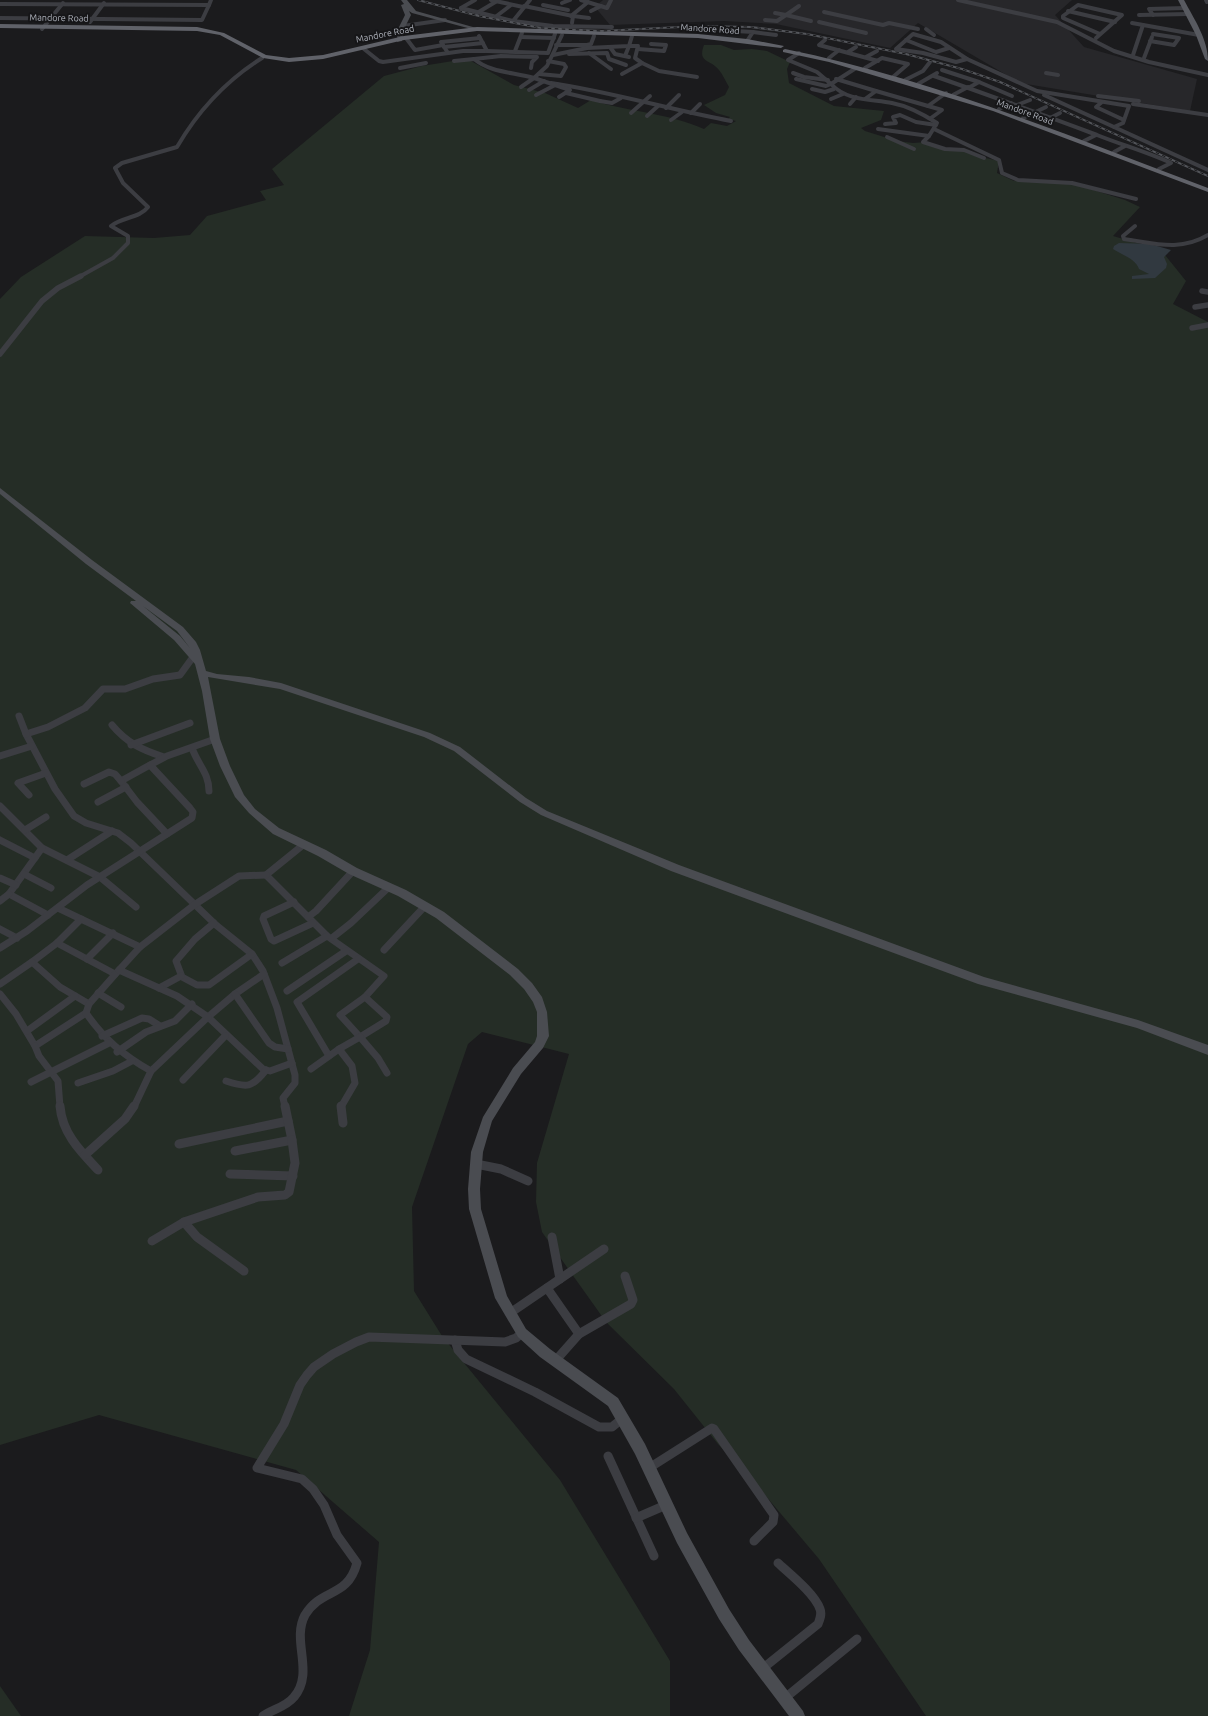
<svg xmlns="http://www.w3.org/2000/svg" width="1208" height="1716" viewBox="0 0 1208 1716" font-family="Ubuntu,sans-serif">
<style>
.built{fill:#27272a}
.green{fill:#252d26}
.water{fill:#313940}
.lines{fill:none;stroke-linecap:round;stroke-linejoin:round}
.minor-far3{stroke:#3c3d42;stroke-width:4}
.minor-far2{stroke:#3c3d42;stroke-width:5.5}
.minor-far1{stroke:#3c3d42;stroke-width:7}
.minor{stroke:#3c3d42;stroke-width:9}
.secondary{fill:#4a4c51;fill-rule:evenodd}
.primary{fill:#585a60;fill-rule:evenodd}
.trunk{fill:#606269;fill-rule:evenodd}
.rail-casing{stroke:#53555a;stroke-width:2}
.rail{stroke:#161618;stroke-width:1;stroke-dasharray:3.5;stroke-linecap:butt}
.labels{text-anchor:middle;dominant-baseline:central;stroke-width:4;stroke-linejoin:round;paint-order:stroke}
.far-street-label{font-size:9px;fill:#aeb2bb;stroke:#161618}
</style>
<rect width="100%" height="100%" fill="#1b1b1d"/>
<!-- built -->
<polygon class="built" points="603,0 1072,0 1055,15 1084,47 1197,79 1190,111 1020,83 918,23 890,48 776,24 724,21 610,25 595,7"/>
<!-- green -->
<g class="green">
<path d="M704 45H721L734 50 752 49 767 51 790 62 787 69 789 83 834 106 884 111 881 120 861 128 865 131 897 141 913 143 926 142 950 149 967 150 977 156 999 161 997 173 1014 181 1068 182 1125 200 1140 207 1113 236 1161 250 1186 281 1173 304 1208 322V1716H926L819 1559 765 1495 718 1444 674 1389 606 1322 542 1232 536 1202 537 1163 569 1054 482 1032 468 1044 412 1207 414 1291 442 1336 560 1480 670 1661V1716H349L370 1650 379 1542 296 1470 99 1415 0 1445V299L21 277 85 236 154 238 190 235 207 216 266 200 260 191 284 185 272 169 384 76 422 66 453 61H471L514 85 545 93 578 108 591 100C628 112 669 113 704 129L711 123 727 126 736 121 728 119 730 117 716 113 704 105 725 95 729 87C726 82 723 75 719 70 711 59 697 63 704 45Z"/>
<polygon points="0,1686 21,1716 0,1716"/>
</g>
<!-- water -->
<path class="water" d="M1119 243 1150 244 1171 250 1164 257 1167 264 1166 268 1155 278 1132 279V276L1149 274 1139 269C1136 259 1122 255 1113 249L1114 246Z"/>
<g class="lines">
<!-- minor-far3 -->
<g class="minor-far3">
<polyline points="491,0 523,7"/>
<polyline points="530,0 513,21 553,26 612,27"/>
<polyline points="581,0 607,8 611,0"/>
<polyline points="958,0 1057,22 1114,51 1149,62 1208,75"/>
<polyline points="1206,0 1207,2"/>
<polyline points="562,3 570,0"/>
<polyline points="0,4 209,5 211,0"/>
<polyline points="543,5 568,10"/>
<polyline points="524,6 573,16 572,23"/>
<polyline points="461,8 513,21"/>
<polyline points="461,8 475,0"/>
<polyline points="591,11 601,6"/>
<polyline points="1068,11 1115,22"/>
<polyline points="824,12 883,25 889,23 918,29"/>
<polyline points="477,13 497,1"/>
<polyline points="775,13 786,15 799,6"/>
<polyline points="1139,15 1188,14"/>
<polyline points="1153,15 1149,9 1185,8"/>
<polyline points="571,16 588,2"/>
<polyline points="573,16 589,18"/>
<polyline points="0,18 202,20 209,5"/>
<polyline points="494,18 511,5"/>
<polyline points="765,20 777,21 786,15 811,21"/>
<polyline points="90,22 104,3"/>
<polyline points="819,22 866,33"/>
<polyline points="1132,23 1199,35"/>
<polyline points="403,26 445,20"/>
<polyline points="42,29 63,3"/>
<polyline points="701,29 753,32 747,41"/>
<polyline points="926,29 934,35"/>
<polyline points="753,32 776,35"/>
<polygon points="913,34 941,42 967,59 956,62 923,53 896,49"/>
<polyline points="521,37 554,38"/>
<polyline points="406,38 415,50 443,45"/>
<polyline points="1096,38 1122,15 1078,5 1063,16 1063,18 1100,34"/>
<polyline points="825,40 819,45 878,61"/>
<polyline points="906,40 936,52 949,48"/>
<polyline points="1150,41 1174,45 1179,38 1153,34"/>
<polyline points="556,45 587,45 591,44 594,36"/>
<polyline points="444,47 483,43"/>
<polyline points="610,47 615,54 629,57"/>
<polyline points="364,49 379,61 383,62 463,51 487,51 479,36"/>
<polyline points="638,49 664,51 666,45 651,44"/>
<polyline points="487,51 548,53 555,34"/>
<polyline points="515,51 522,33"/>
<polyline points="848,52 856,47"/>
<polyline points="448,53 441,42 480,38"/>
<polyline points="589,53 611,69"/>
<polyline points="569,54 607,53 609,59 626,65"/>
<polyline points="553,55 587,48 629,46 632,36"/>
<polyline points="1133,55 1143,25"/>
<polyline points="866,57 877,51"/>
<polyline points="829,58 839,50"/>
<polyline points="1144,58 1152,37"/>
<polyline points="474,59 501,56 537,57 532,62 531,68"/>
<polyline points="967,59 1037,91 1129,106 1123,123 1114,127 1208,170"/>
<path d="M454 61 474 59C491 73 513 72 534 78"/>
<polyline points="642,63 659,71 697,77"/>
<polyline points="400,68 426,63"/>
<path d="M856 68 831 84C847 101 870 99 892 103 908 106 923 114 937 123L929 136 878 129"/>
<polyline points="865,68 882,58 908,64 893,77"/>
<polyline points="942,70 979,82 970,87"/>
<polyline points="793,73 804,77 828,80"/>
<polyline points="1046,73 1058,75"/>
<polyline points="539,74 561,76 566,67 564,64 548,61"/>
<polyline points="622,74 642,63 635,58 638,46 629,46 625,56"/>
<path d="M934 76C989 95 1043 115 1097 135 1122 145 1147 152 1171 163L1159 169"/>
<polyline points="796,79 826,86 831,84 817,72 788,60 799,53"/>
<polyline points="836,79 876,91 865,99"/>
<polyline points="905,80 923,71 930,62"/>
<polyline points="979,82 1012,96"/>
<path d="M551 83C612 92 671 110 731 121"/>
<polyline points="918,84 937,73"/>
<polyline points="521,87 534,78"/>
<polyline points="812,89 825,92 834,89"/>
<polyline points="529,90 544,81"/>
<polyline points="876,91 942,110 931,118"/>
<polyline points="566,93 600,101"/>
<polyline points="536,95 557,84"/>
<polyline points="953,95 968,87"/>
<polyline points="1044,95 1114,127"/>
<polyline points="1098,96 1139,101"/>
<polyline points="559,97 570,90 534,78 547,66 562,35"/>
<polyline points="831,99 843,94"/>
<polyline points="600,101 612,103 621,98"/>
<polyline points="1102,102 1096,107 1124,120"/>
<polyline points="850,104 856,97"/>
<polyline points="1133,104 1208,115"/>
<polyline points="1017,105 1030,100"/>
<polyline points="928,106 946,93"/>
<polyline points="666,108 679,95"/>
<polyline points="999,109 1011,103"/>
<polyline points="631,113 650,96"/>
<polyline points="691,113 700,104"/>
<polyline points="647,116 658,106"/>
<polyline points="1023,118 1046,107"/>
<polyline points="1050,118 1060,113"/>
<polyline points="671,120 682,112"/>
<polyline points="885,124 896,123 893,117 900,115 916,122 936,125"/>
<polyline points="934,129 999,160 1002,173 1018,180 1072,183 1136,199"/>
<polyline points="929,136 923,142 945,149 964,150 984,158"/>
<polyline points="887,137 914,149"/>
<polyline points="1084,141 1096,135"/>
<polyline points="1114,152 1125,146"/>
<path d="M1135 226 1123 236 1124 239C1154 243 1180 252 1208 235"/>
<path d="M79 277 113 258 128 243V236L111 226C122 217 140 218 148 207L123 183 115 168 122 163 177 147C198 111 227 80 262 58"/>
</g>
<!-- minor-far2 -->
<g class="minor-far2">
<polyline points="1202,291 1208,292"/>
<polyline points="1195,307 1208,305"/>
<polyline points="1192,328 1208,325"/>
<polyline points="0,354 42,301 58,288 81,276"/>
</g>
<!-- minor-far1 -->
<g class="minor-far1">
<polyline points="193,657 180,675 153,679 125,689 103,689 85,708 48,727 26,734 55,789 74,816 86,823 118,833 131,843 216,925 252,954 263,971 277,1008 295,1075 295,1083 283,1098 285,1107"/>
<polyline points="19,716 26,734"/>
<path d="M112 725C127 743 142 750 164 757"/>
<polyline points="131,745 190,723"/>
<path d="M192 748C198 765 209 773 209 791"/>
<polyline points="0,756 32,746"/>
<polyline points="150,765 121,781 137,802 167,834"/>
<polyline points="84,784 109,772 115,774 121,781"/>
<polyline points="29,795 18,783 46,773"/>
<polyline points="98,802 126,787"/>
<polyline points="0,806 42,848 100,877 136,907"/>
<polyline points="25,830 46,817"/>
<polyline points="0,840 35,858"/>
<polyline points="303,845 266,875 327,936 384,976 365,997"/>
<polyline points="42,848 9,894 48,915"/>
<polyline points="67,860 112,831"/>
<polyline points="24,874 51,888"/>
<polyline points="0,878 16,885"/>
<polyline points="0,901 9,894"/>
<polyline points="294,902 264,916 263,919 271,939 274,941 313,923"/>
<polyline points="58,908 81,919"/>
<polyline points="308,917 316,911 353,871"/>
<polyline points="214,923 195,939 176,961 182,977 197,985 209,985 252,954"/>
<polyline points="0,929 17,938"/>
<polyline points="332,938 351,923 389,887"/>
<polyline points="57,943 115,974"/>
<polyline points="0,948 27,931 87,885 192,818 193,812 190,808 150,765 167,756 215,739"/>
<polyline points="384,950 425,906"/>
<polyline points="87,959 113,933"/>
<polyline points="282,963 327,936"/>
<polyline points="119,970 89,1004 60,987 32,962 57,943 81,919 140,947"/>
<polyline points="264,974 235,994 208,1017 263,1069 270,1071 292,1063"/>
<polyline points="0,984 32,962"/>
<polyline points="159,988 181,976"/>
<polyline points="287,991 346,951"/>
<polyline points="98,993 121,1007"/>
<polyline points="0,994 16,1014 35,1046 86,1013"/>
<polyline points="235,994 269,1043 275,1047 288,1049"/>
<polygon points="365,997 387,1017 386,1021 360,1037 340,1015"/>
<path d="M89 1004 86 1013C104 1039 124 1056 151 1071L208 1017 177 996 119 970 140 947 194 905 239 876 266 875"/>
<polyline points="27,1031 75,996"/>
<polyline points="102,1036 142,1018 149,1019 160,1026"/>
<polyline points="360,1037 378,1058 387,1073"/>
<polyline points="35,1046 39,1056 58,1081 60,1107"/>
<polyline points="117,1052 146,1032 175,1021 192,1004"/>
<polyline points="329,1056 297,1002 358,959"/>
<polyline points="311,1069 339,1049"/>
<polyline points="183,1080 225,1036"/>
<path d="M226 1081C247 1088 252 1088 266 1070"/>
<polyline points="31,1082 109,1043"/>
<polyline points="78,1083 113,1071 132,1061"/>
<polyline points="134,1107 151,1071"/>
<polyline points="341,1107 355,1083 352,1066 339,1049 360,1037"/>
</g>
<!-- minor -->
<g class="minor">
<path d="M60 1106C62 1133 80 1151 98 1170"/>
<polyline points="341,1106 343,1123"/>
<polyline points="179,1144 288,1121"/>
<polyline points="235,1151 292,1140 285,1106"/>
<polyline points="85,1155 125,1119 134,1106"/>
<polyline points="476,1164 501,1169 528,1181"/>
<polyline points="230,1174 293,1176"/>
<polyline points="184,1222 197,1237 244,1271"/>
<polyline points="552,1237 560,1279"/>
<polyline points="152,1241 184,1222 258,1197 285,1195 289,1192 295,1163 292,1140"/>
<polyline points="547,1288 579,1334"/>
<polyline points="510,1313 604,1249"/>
<polyline points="455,1340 458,1350 466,1359 535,1392 599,1427 612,1427 623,1418"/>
<polyline points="556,1360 579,1334 631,1304 633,1300 625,1276"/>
<polyline points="608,1456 654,1556"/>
<polyline points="649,1468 712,1428 714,1429 774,1515 773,1522 754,1541"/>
<polyline points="636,1518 666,1505"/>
<path d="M762 1669 818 1624C820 1619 822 1614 820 1609 815 1594 790 1574 778 1563"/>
<polyline points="785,1698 857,1639"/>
<path d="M263 1716C273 1709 286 1707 294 1697 315 1672 291 1641 305 1615 322 1587 347 1599 357 1563L337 1535 324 1505 313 1489 302 1479 257 1468 284 1424 300 1385 307 1375 314 1367 333 1354 356 1342 369 1337 505 1342 516 1338 522 1333"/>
</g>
<!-- secondary -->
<g class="secondary">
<polygon points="401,0 407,0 416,11 480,29 475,30 412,13 409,11 411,15 404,29 402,41 397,42 398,29 405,15 401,5 404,4"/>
<path d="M0 488 92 560 183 627 196 642 200 650 206 671 217 674 249 677 281 683 430 733 460 747 526 798 547 811 679 865 984 977 1138 1020 1208 1045V1055L1137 1028 978 984 671 871 541 815 520 802 454 751 424 737 280 689 208 677 220 739 230 766 244 795 255 809 279 828 326 850 357 868 406 890 444 912 518 969 532 983 542 997 547 1012 549 1036 543 1048 521 1074 492 1121 483 1152 480 1189 481 1209 507 1296 526 1329 550 1349 618 1398 645 1444 687 1533 729 1609 749 1640 803 1711 805 1716H789L739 1650 719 1619 677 1543 635 1454 608 1406 540 1357 518 1337 495 1298 469 1209 468 1189 471 1152 483 1117 513 1068 535 1042 537 1036V1012L533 1002 524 989 510 975 436 918 398 896 349 874 318 856 273 834 249 813 235 797 220 766 210 739 202 691 195 664 174 640 130 603 131 601H136L86 564 0 494ZM143 606 177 631 190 648 180 636Z"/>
</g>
<!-- primary -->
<path class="primary" d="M1178 0H1184C1194 19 1208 39 1208 61L1205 59 1196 35Z"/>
<!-- trunk -->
<g class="trunk">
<polygon points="0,24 197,27 224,33 266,55 289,58 323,55 404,36 477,27 698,34 747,39 784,46 781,48 698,38 477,31 404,40 323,59 289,62 263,58 220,35 197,31 0,28"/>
<path d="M785 49C929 78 1070 136 1208 188V192L993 111 829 62 783 52V50Z"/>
</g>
<defs>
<polyline id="rail" points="418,0 479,16 541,28 602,31 699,26 751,27 807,34 906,54 962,69 1000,82 1208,176"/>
</defs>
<!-- rail casing -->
<use href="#rail" class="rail-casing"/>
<!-- rail -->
<use href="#rail" class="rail"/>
</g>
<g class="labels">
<!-- far-street labels -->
<g class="far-street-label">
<text transform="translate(59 18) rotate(1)">Mandore Road</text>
<text transform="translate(710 29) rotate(4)">Mandore Road</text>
<text transform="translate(385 34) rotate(-11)">Mandore Road</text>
<text transform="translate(1025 112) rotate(20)">Mandore Road</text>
</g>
</g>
</svg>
